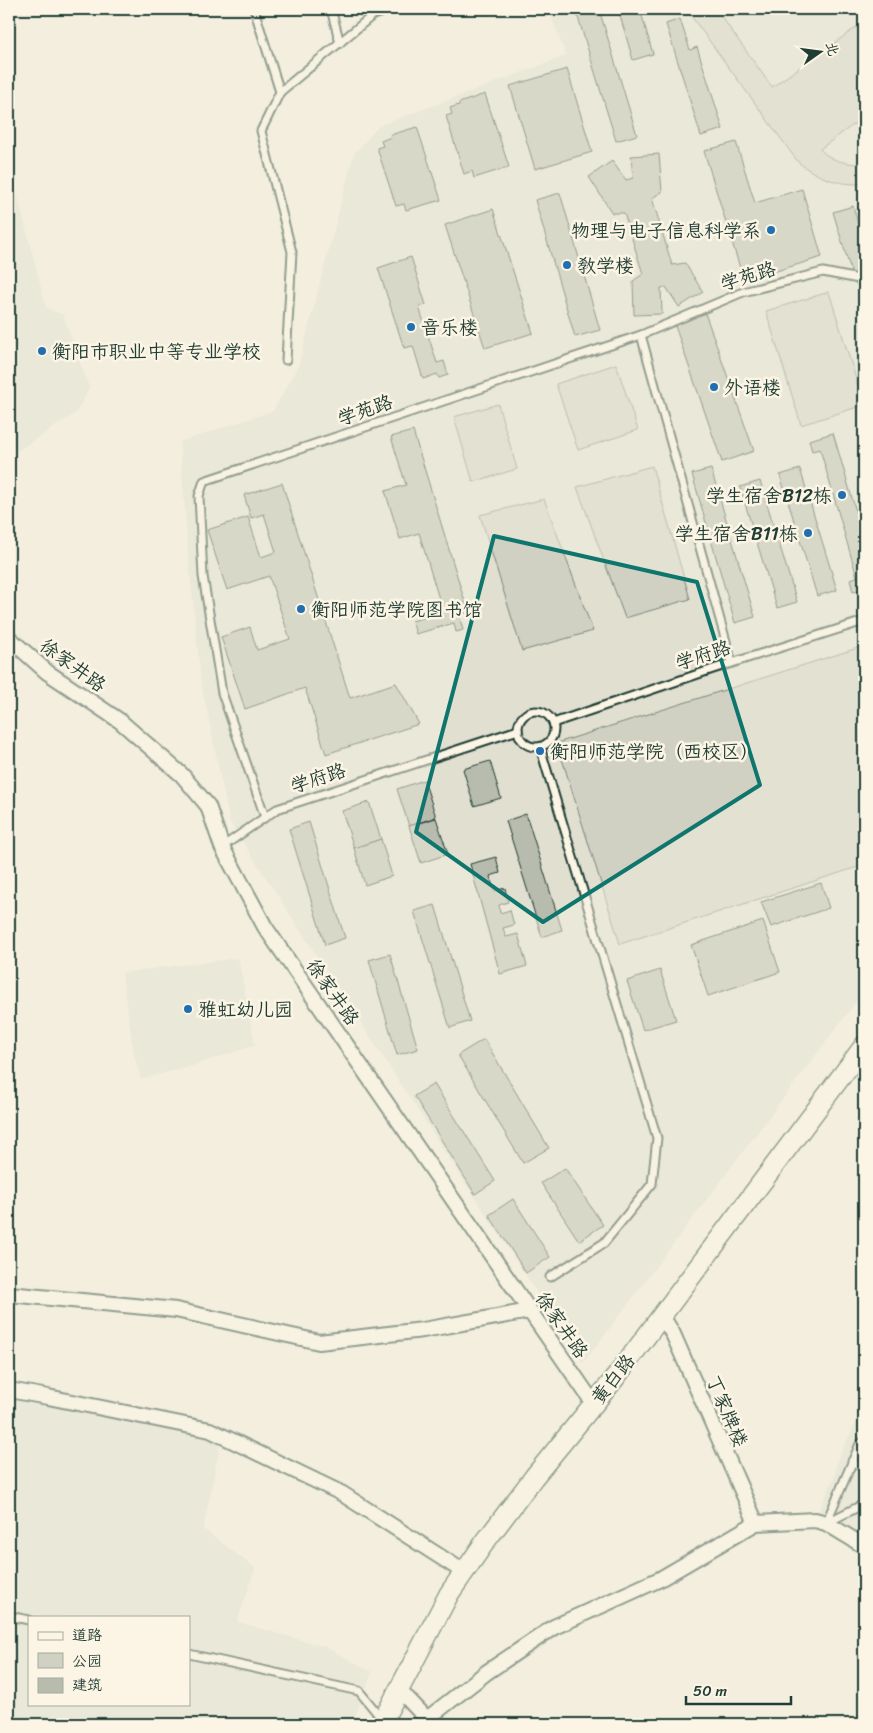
<svg xmlns="http://www.w3.org/2000/svg" width="873" height="1733" viewBox="0 0 873 1733" font-family="Sriracha,'LXGW WenKai TC',sans-serif">
<style>
.built{fill:#e1dfd0;fill-rule:evenodd}
.green{fill:#d0d1c2;stroke:#78877b}
.building{fill:#b8bcae;stroke:#1f3d34}
.lines{fill:none;stroke-linecap:round;stroke-linejoin:round}
.service-casing{stroke:#1f3d34;stroke-width:11}
.minor-casing{stroke:#1f3d34;stroke-width:18}
.secondary-casing{stroke:#1f3d34;stroke-width:22}
.service{stroke:#fcf5e5;stroke-width:7}
.minor{stroke:#fcf5e5;stroke-width:14}
.secondary{stroke:#fcf5e5;stroke-width:19}
.marked{fill:none;stroke:#0f766e;stroke-width:4;stroke-linejoin:round}
.poi-dot{fill:#1f6fb2;stroke:#fcf5e5;stroke-width:2}
.labels{text-anchor:middle;dominant-baseline:central;stroke-width:5;stroke-linejoin:round;paint-order:stroke}
.poi-label{font-size:19px;fill:#1f3d34;stroke:#fcf5e5;text-anchor:start}
.street-label{font-size:19px;fill:#1f3d34;stroke:#fcf5e5}
</style>
<rect width="100%" height="100%" fill="#f3eede"/>
<filter id="ink" filterUnits="userSpaceOnUse"><feTurbulence type="fractalNoise" baseFrequency=".02" numOctaves="2"/><feDisplacementMap in="SourceGraphic" scale="10" xChannelSelector="R" yChannelSelector="G"/><feConvolveMatrix kernelMatrix="1 2 1 2 8 2 1 2 1" color-interpolation-filters="sRGB"/></filter>
<g filter="url(#ink)">
<!-- built -->
<g class="built">
<polygon points="551,9 864,9 864,991 583,1363 230,822 201,681 188,550 180,442 273,411 298,368 354,154 379,126 566,56 552,17"/>
<polygon points="9,184 18,198 46,308 63,315 89,388 76,413 9,456"/>
<polygon points="238,958 255,1045 188,1067 141,1079 134,1053 122,973"/>
<path d="M9 1394 221 1439 203 1529 255 1568 237 1622 325 1647 372 1672 352 1724H9ZM29 1617H189V1704H29Z"/>
<polygon points="864,1407 864,1536 824,1512 818,1513 835,1476 837,1461"/>
</g>
<!-- green -->
<g class="green">
<path d="M686 9H716L772 87 864 22V117L820 149C831 162 849 164 864 164V184C838 185 818 178 798 162Z"/>
<polygon points="829,292 864,405 801,425 766,311"/>
<polygon points="616,364 638,430 578,450 556,384"/>
<polygon points="498,404 517,469 473,482 454,417"/>
<polygon points="652,466 690,599 625,618 577,487"/>
<polygon points="544,499 593,631 522,651 480,515"/>
<polygon points="864,646 864,865 620,944 557,743"/>
</g>
<!-- building -->
<g class="building">
<polygon points="593,9 599,9 637,135 616,141 577,14"/>
<polygon points="618,9 640,9 653,54 633,60"/>
<polygon points="680,19 690,50 697,47 723,129 701,136 666,24"/>
<polygon points="567,69 592,152 535,169 510,86"/>
<polygon points="485,94 509,167 474,178 472,171 464,174 446,116 452,114 450,108 459,105 459,103"/>
<polygon points="417,127 441,200 406,210 404,204 396,206 377,148 383,146 381,141 391,137 390,135"/>
<polygon points="736,142 755,203 802,189 822,257 744,281 704,151"/>
<polygon points="659,154 662,192 652,198 672,265 685,263 703,292 679,307 666,287 661,288 662,314 634,315 633,281 643,274 624,213 612,213 589,177 612,161 626,180 633,178 631,156"/>
<polygon points="560,193 600,330 575,337 535,200"/>
<polygon points="853,206 864,245 864,274 853,278 833,212"/>
<polygon points="493,209 533,333 485,348 445,225"/>
<polygon points="411,257 426,305 419,307 437,363 444,361 448,375 439,378 437,374 423,379 413,346 404,348 378,268"/>
<polygon points="705,313 754,451 722,462 674,323"/>
<polygon points="413,431 468,612 459,615 463,630 456,632 454,623 416,634 412,621 443,612 419,533 400,539 385,491 406,485 391,437"/>
<polygon points="833,433 864,539 864,589 853,592 850,579 857,577 820,449 812,451 809,440"/>
<polygon points="711,469 755,617 735,623 692,474"/>
<polygon points="800,469 837,590 817,596 780,475"/>
<polygon points="760,481 797,602 777,608 740,487"/>
<polygon points="282,483 350,698 396,683 419,724 326,754 305,688 245,709 221,637 250,627 257,650 290,639 269,576 227,590 207,530 248,517 261,557 276,552 264,514 251,518 244,495"/>
<polygon points="490,761 501,798 474,806 463,769"/>
<polygon points="424,780 436,817 409,826 397,789"/>
<polygon points="369,802 381,839 354,848 342,811"/>
<polygon points="526,814 562,930 542,937 506,821"/>
<polygon points="436,818 448,854 421,863 409,826"/>
<polygon points="309,822 345,938 325,945 289,829"/>
<polygon points="381,839 392,876 365,885 354,848"/>
<polygon points="496,857 500,873 490,876 494,891 505,888 508,902 499,905 500,913 510,910 514,925 503,928 506,937 518,934 527,966 500,974 470,864"/>
<polygon points="821,883 829,908 771,927 761,902"/>
<polygon points="435,905 470,1021 450,1028 414,911"/>
<polygon points="763,921 780,972 708,996 691,945"/>
<polygon points="390,954 418,1049 397,1055 369,960"/>
<polygon points="660,970 676,1020 643,1030 627,981"/>
<polygon points="484,1039 549,1148 523,1163 458,1055"/>
<polygon points="434,1084 495,1181 475,1194 414,1096"/>
<polygon points="565,1168 603,1225 579,1241 541,1183"/>
<polygon points="513,1199 550,1257 526,1273 489,1215"/>
</g>
<g class="lines">
<defs>
<g id="service">
<polyline points="254,9 280,92 261,131 292,252 286,360"/>
<polyline points="331,9 340,43"/>
<polyline points="280,92 373,15 391,9"/>
<polyline points="641,335 732,663"/>
<circle cx="536" cy="729" r="18"/>
<polyline points="553,723 713,669 864,621"/>
<polyline points="540,747 657,1138 652,1184 604,1243 550,1277"/>
<polyline points="265,817 222,693 203,576 199,496 204,481 641,335 743,292 823,272 864,280"/>
<polyline points="222,847 277,809 518,730"/>
<polyline points="852,1461 862,1467 864,1472"/>
<polyline points="826,1523 860,1444 864,1441"/>
<polyline points="826,1523 864,1504"/>
<polyline points="9,1616 29,1620"/>
<polyline points="189,1654 359,1691 382,1719"/>
</g>
<g id="minor">
<polyline points="9,638 47,672 120,721 182,775 208,806 222,847 265,927 594,1404"/>
<polyline points="9,1294 176,1310 319,1342 423,1330 530,1311"/>
<polyline points="662,1316 673,1334 756,1523"/>
<polyline points="9,1390 48,1397 210,1430 341,1493 464,1572"/>
<polyline points="397,1691 408,1699 427,1719 487,1672 554,1627 660,1579 756,1523 815,1520 826,1523 864,1546"/>
</g>
<polyline id="secondary" points="381,1724 449,1594 485,1542 534,1477 615,1378 864,1046"/>
</defs>
<!-- service casing -->
<use href="#service" class="service-casing"/>
<!-- minor casing -->
<use href="#minor" class="minor-casing"/>
<!-- secondary casing -->
<use href="#secondary" class="secondary-casing"/>
<!-- service -->
<use href="#service" class="service"/>
<!-- minor -->
<use href="#minor" class="minor"/>
<!-- secondary -->
<use href="#secondary" class="secondary"/>
</g>
</g>
<!-- marked area -->
<path d="M0 0H873V1733H0ZM494 536 697 582 760 785 543 922 416 832Z" fill="#f3eede" fill-opacity=".55" fill-rule="evenodd"/>
<path class="marked" d="M494 536 697 582 760 785 543 922 416 832Z"/>
<!-- markers -->
<g class="poi-dot">
<circle cx="771" cy="230" r="5"/>
<circle cx="567" cy="265" r="5"/>
<circle cx="411" cy="327" r="5"/>
<circle cx="42" cy="351" r="5"/>
<circle cx="714" cy="387" r="5"/>
<circle cx="842" cy="495" r="5"/>
<circle cx="808" cy="533" r="5"/>
<circle cx="301" cy="609" r="5"/>
<circle cx="540" cy="751" r="5"/>
<circle cx="188" cy="1009" r="5"/>
</g>
<g class="labels">
<!-- poi labels -->
<g class="poi-label">
<text x="761" y="230" text-anchor="end">物理与电子信息科学系</text>
<text x="577" y="265">教学楼</text>
<text x="421" y="327">音乐楼</text>
<text x="52" y="351">衡阳市职业中等专业学校</text>
<text x="724" y="387">外语楼</text>
<text x="832" y="495" text-anchor="end">学生宿舍B12栋</text>
<text x="798" y="533" text-anchor="end">学生宿舍B11栋</text>
<text x="311" y="609">衡阳师范学院图书馆</text>
<text x="550" y="751">衡阳师范学院（西校区）</text>
<text x="198" y="1009">雅虹幼儿园</text>
</g>
<!-- street labels -->
<g class="street-label">
<text transform="translate(748 276) rotate(-17)">学苑路</text>
<text transform="translate(365 410) rotate(-19)">学苑路</text>
<text transform="translate(703 655) rotate(-18)">学府路</text>
<text transform="translate(73 665) rotate(36)">徐家井路</text>
<text transform="translate(318 778) rotate(-18)">学府路</text>
<text transform="translate(333 992) rotate(55)">徐家井路</text>
<text transform="translate(562 1325) rotate(55)">徐家井路</text>
<text transform="translate(613 1379) rotate(-52)">黄白路</text>
<text transform="translate(727 1411) rotate(67)">丁家牌楼</text>
</g>
</g>
<!-- margin -->
<rect width="873" height="1733" fill="none" stroke="#fcf5e5" stroke-width="30"/>
<rect x="15" y="15" width="843" height="1703" fill="none" stroke="#1f3d34" stroke-width="2" filter="url(#ink)"/>
<!-- legend -->
<rect x="28" y="1616" width="162" height="90" fill="#fcf5e5" stroke="#a4ab9e"/>
<rect x="38" y="1632" width="25" height="8" fill="#fcf5e5" stroke="#a4ab9e"/>
<text x="72" y="1640" font-size="15" fill="#1f3d34">道路</text>
<rect x="38" y="1653" width="25" height="15" fill="#d0d1c2" stroke="#a4ab9e"/>
<text x="72" y="1666" font-size="15" fill="#1f3d34">公园</text>
<rect x="38" y="1678" width="25" height="15" fill="#b8bcae" stroke="#a4ab9e"/>
<text x="72" y="1690" font-size="15" fill="#1f3d34">建筑</text>
<!-- north arrow -->
<g transform="translate(820 52) rotate(76)" stroke="#fcf5e5" stroke-width="4" paint-order="stroke">
<path d="M0-4L9 19L0 12L-9 19Z" fill="#1f3d34"/>
<text y="-8" font-size="14" font-weight="bold" text-anchor="middle" fill="#1f3d34">北</text>
</g>
<!-- scale -->
<path d="M686 1696v8h105v-8" fill="none" stroke="#1f3d34" stroke-width="2.5"/>
<text x="693" y="1696" font-size="15" fill="#1f3d34" stroke="#fcf5e5" stroke-width="4" paint-order="stroke">50 m</text>
</svg>
